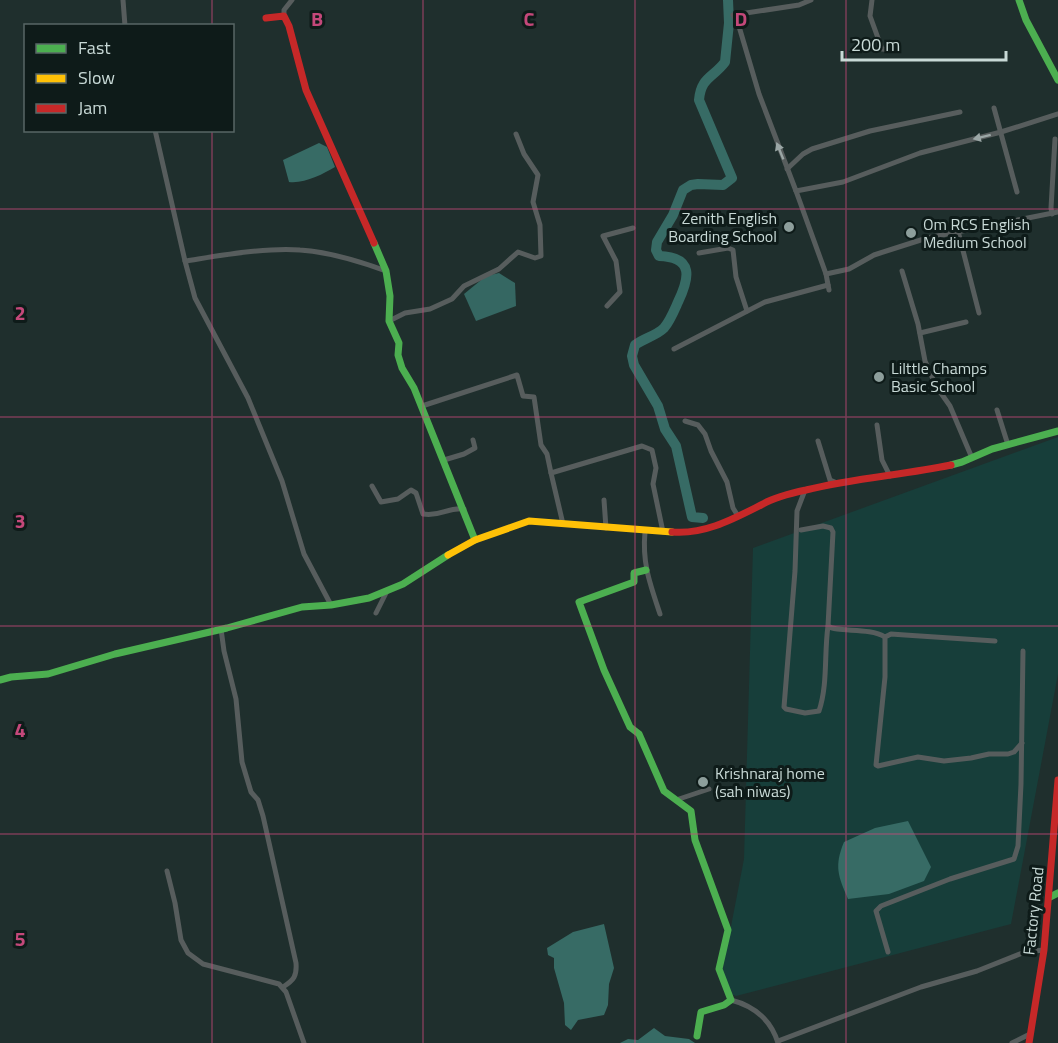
<svg xmlns="http://www.w3.org/2000/svg" width="1058" height="1043" viewBox="0 0 1058 1043" font-family="'Titillium Web',sans-serif">
<style>
.built{fill:#173e3a}
.forest{fill:#356762}
.water{fill:#376b65}
.lines{fill:none;stroke-linecap:round;stroke-linejoin:round}
.river{stroke:#376b65;stroke-width:10}
.street{stroke:#575d5d;stroke-width:5}
.fast{stroke:#4caf50;stroke-width:7}
.slow{stroke:#ffc107;stroke-width:7}
.jam{stroke:#c62828;stroke-width:7}
.oneway{fill:#9ba7a6}
.grid{fill:none;stroke:#c4487a;stroke-width:1.5;stroke-opacity:0.55}
.poi-dot{fill:#8d9e9b;stroke:#0e1b19;stroke-width:2}
.labels{text-anchor:middle;dominant-baseline:central;stroke-width:6;stroke-linejoin:round;paint-order:stroke}
.poi-label{font-size:16px;fill:#c8d9d6;stroke:#0e1b19;text-anchor:start}
.street-label{font-size:16px;fill:#c8d9d6;stroke:#0e1b19}
.grid-label{font-size:20px;text-anchor:middle;font-weight:bold;fill:#c4487a;stroke:#0e1b19;stroke-width:6;stroke-linejoin:round;paint-order:stroke}
</style>
<rect width="100%" height="100%" fill="#1f2f2d"/>
<!-- built -->
<polygon class="built" points="1058,437 1058,674 1011,924 736,996 731,994 722,973 744,859 753,548"/>
<!-- forest -->
<polygon class="forest" points="499,273 515,283 516,306 476,321 464,294 486,276"/>
<!-- water -->
<g class="water">
<path d="M319 143 327 147 335 167C323 174 304 184 289 182L283 160Z"/>
<path d="M908 821 931 867 924 881 889 894 848 899C838 876 834 866 844 842L875 828Z"/>
<polygon points="604,924 614,968 609,984 608,1005 604,1015 578,1020 571,1030 565,1025 564,1003 554,968 554,958 548,955 547,948 573,932"/>
<polygon points="654,1028 665,1036 689,1039 695,1043 620,1043 628,1039 638,1040"/>
</g>
<g class="lines">
<!-- river -->
<path class="river" d="M703 518 692 517 676 446 665 429 658 406 634 365 632 356 635 345C644 338 656 336 664 328 670 321 674 311 678 302 689 279 695 257 659 256L656 250 657 242 673 215 683 190 691 185 698 184 723 185 732 178 699 100C701 77 713 78 725 62L729 23 728 0"/>
<!-- street -->
<g class="street">
<polyline points="123,0 125,26"/>
<polyline points="811,0 799,5 733,15 738,23 759,94 796,191 843,182 920,153 1001,132 1058,114"/>
<polyline points="872,0 870,16 882,49 892,50"/>
<polyline points="284,16 284,10 292,0"/>
<polyline points="994,108 1017,192"/>
<path d="M155 130 185 261C218 256 268 247 300 250 329 252 359 261 386 271"/>
<polyline points="787,169 803,154 812,149 870,131 960,112"/>
<polyline points="796,191 826,274 829,290"/>
<polyline points="1052,214 1051,208 1055,139"/>
<polyline points="958,231 979,313"/>
<polyline points="699,253 728,248 733,250 736,277 747,311"/>
<polyline points="185,261 195,298 248,398 282,481 304,554 331,605"/>
<polyline points="902,271 918,324 925,361 936,386 950,406 972,458"/>
<polyline points="826,274 849,269 874,255 927,238 1058,212"/>
<polyline points="607,306 620,292 616,261 603,236 633,228"/>
<polyline points="389,321 405,313 430,309 452,299 464,286 499,269 518,252 535,258 541,256 540,225 533,202 538,175 524,154 516,134"/>
<polyline points="920,333 966,322"/>
<polyline points="674,349 765,302 828,285"/>
<polyline points="422,406 517,375 523,396 534,397 541,445 547,454 551,473"/>
<polyline points="997,410 1008,445"/>
<polyline points="685,421 698,425 705,434 711,451 727,482 733,508 738,516"/>
<polyline points="877,425 882,460 890,476"/>
<polyline points="818,441 830,480 837,483"/>
<polyline points="444,460 464,454 475,448 473,440"/>
<path d="M372 486 381 502 398 499 411 490 416 493 423 514C441 517 447 507 464 509"/>
<path d="M805 490 797 511 795 571 784 707 786 709 805 713 819 711C828 684 824 654 828 626"/>
<polyline points="604,500 606,528"/>
<polyline points="563,524 551,473 642,446 652,450 656,468 653,484 663,532"/>
<path d="M801 530 823 526 831 528 833 532 828 626C837 633 869 627 885 637"/>
<path d="M645 532C642 563 650 584 660 614"/>
<polyline points="376,613 387,591"/>
<path d="M221 629 224 651 236 699 242 762 251 792 258 800 263 816 296 963C297 976 294 980 283 987"/>
<polyline points="995,641 905,635 891,634 885,637 885,677 876,765 878,766 918,757 944,761 971,758 989,754 1008,754 1014,752 1022,743"/>
<polyline points="676,800 709,789"/>
<polyline points="167,871 175,903 181,940 188,953 203,964 279,984 286,992 304,1043"/>
<polyline points="888,952 876,911 881,906 950,879 1014,859 1018,846 1021,784 1023,651"/>
<path d="M731 1000C754 1006 771 1020 778 1043"/>
<polyline points="778,1041 921,987 977,971 1025,952 1044,950"/>
<polyline points="1012,1043 1030,1034"/>
</g>
<!-- fast -->
<g class="fast">
<polyline points="1019,0 1026,20 1058,80"/>
<polyline points="374,243 386,271 390,296 389,321 399,343 398,355 402,368 414,388 475,540"/>
<polyline points="951,465 962,462 992,449 1058,431"/>
<polyline points="646,570 634,573 634,582 579,602 604,670 630,727 639,734 664,791 691,811 695,840 728,930 719,969 731,1000 724,1005 701,1012 697,1036"/>
<polyline points="0,680 11,677 48,674 115,654 227,628 302,607 331,605 369,598 403,584 448,555"/>
<polyline points="1050,897 1058,893"/>
</g>
<!-- slow -->
<polyline class="slow" points="448,555 475,540 529,521 672,532"/>
<!-- jam -->
<g class="jam">
<polyline points="266,18 284,16 289,26 306,90 374,243"/>
<path d="M672 532C705 535 735 518 763 504 775 497 792 493 806 490 854 478 903 475 951 465"/>
<polyline points="1029,1043 1044,950 1058,780"/>
</g>
</g>
<!-- one-way arrows -->
<defs><path id="oneway-solid" d="M-6-.8H1V-3.2L6.5 0L1 3.2V.8H-6Z" transform="scale(1.5)"/></defs>
<g class="oneway">
<use href="#oneway-solid" transform="translate(982 137) rotate(166)"/>
<use href="#oneway-solid" transform="translate(780 151) rotate(-112)"/>
</g>
<!-- grid -->
<path class="grid" d="M212 0V26M423 0V1043M635 0V1043M846 0V1043M212 130V1043M0 209H1058M0 417H1058M0 626H1058M0 834H1058"/>
<!-- markers -->
<g class="poi-dot">
<circle cx="789" cy="227" r="6"/>
<circle cx="911" cy="233" r="6"/>
<circle cx="879" cy="377" r="6"/>
<circle cx="703" cy="782" r="6"/>
</g>
<g class="labels">
<!-- poi labels -->
<g class="poi-label">
<text x="777" y="218" text-anchor="end">Zenith English<tspan x="777" dy="18">Boarding School</tspan></text>
<text x="923" y="224">Om RCS English<tspan x="923" dy="18">Medium School</tspan></text>
<text x="891" y="368">Lilttle Champs<tspan x="891" dy="18">Basic School</tspan></text>
<text x="715" y="773">Krishnaraj home<tspan x="715" dy="18">(sah niwas)</tspan></text>
</g>
<!-- street labels -->
<g class="street-label">
<text transform="translate(1033 911) rotate(-84)">Factory Road</text>
</g>
</g>
<g class="grid-label">
<text x="317" y="26">B</text>
<text x="529" y="26">C</text>
<text x="741" y="26">D</text>
<text x="20" y="320">2</text>
<text x="20" y="528">3</text>
<text x="20" y="737">4</text>
<text x="20" y="946">5</text>
</g>
<!-- legend -->
<rect x="24" y="24" width="210" height="108" fill="#0e1b19" stroke="#586765" stroke-width="1.5"/>
<rect x="36" y="44" width="30" height="9" fill="#4caf50" stroke="#586765" stroke-width="1.5"/>
<text x="78" y="54" font-size="18" fill="#c8d9d6">Fast</text>
<rect x="36" y="74" width="30" height="9" fill="#ffc107" stroke="#586765" stroke-width="1.5"/>
<text x="78" y="84" font-size="18" fill="#c8d9d6">Slow</text>
<rect x="36" y="104" width="30" height="9" fill="#c62828" stroke="#586765" stroke-width="1.5"/>
<text x="78" y="114" font-size="18" fill="#c8d9d6">Jam</text>
<!-- scale -->
<path d="M842 51v9h164v-9" fill="none" stroke="#c8d9d6" stroke-width="3"/>
<text x="851" y="51" font-size="18" fill="#c8d9d6" stroke="#0e1b19" stroke-width="4.5" paint-order="stroke">200 m</text>
</svg>
